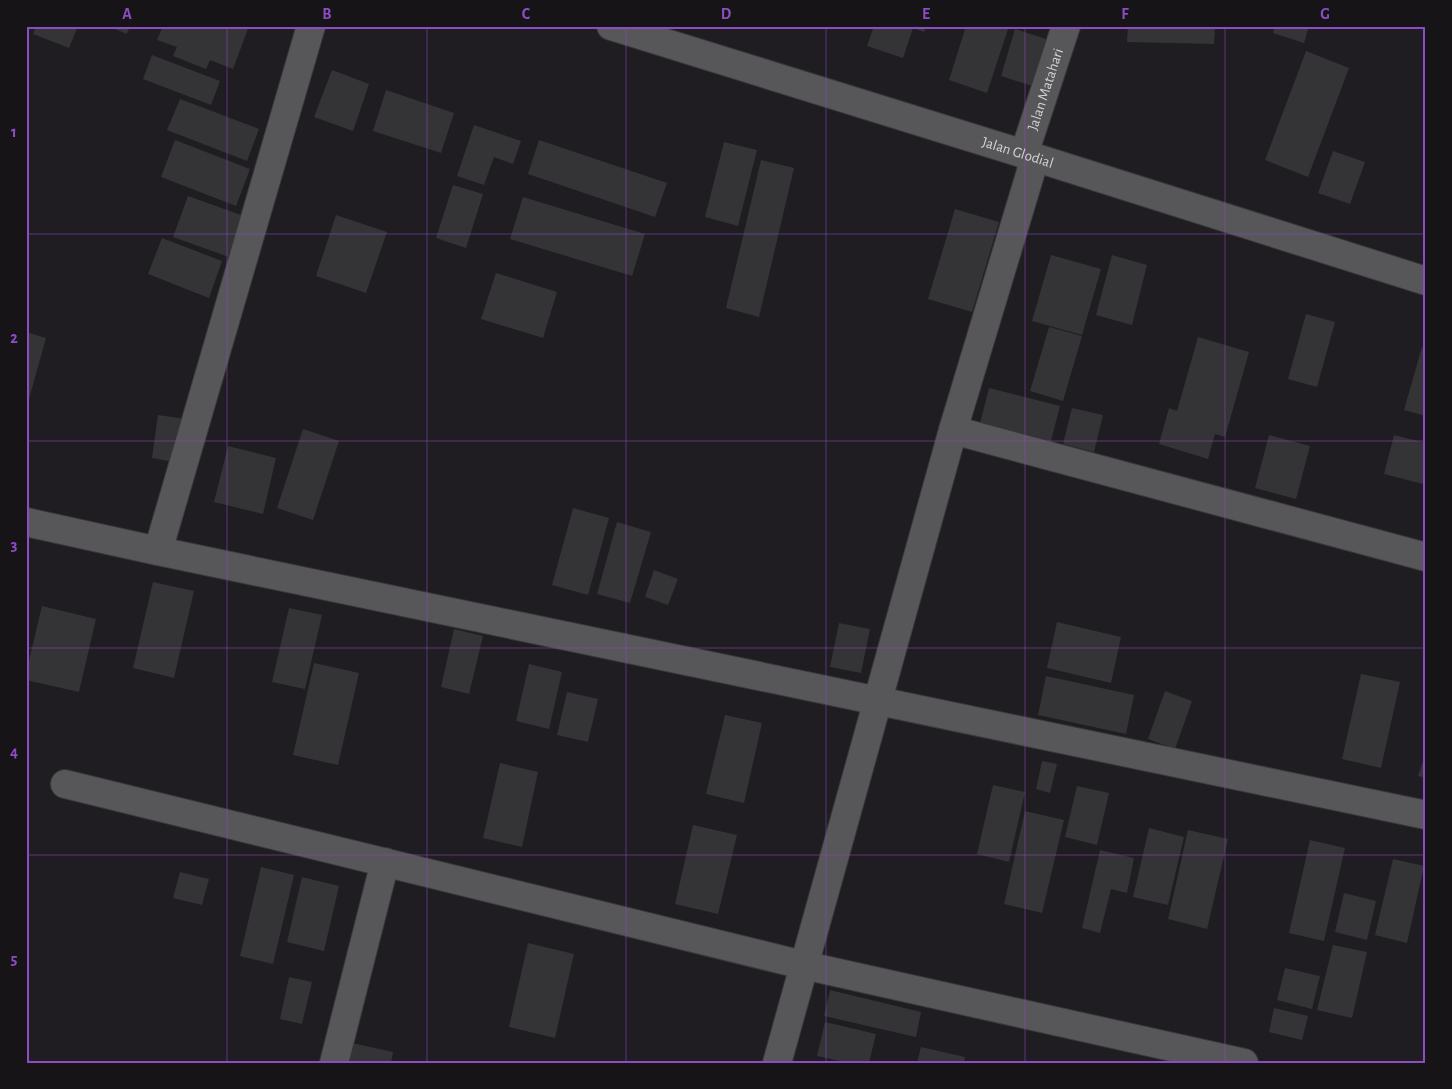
<svg xmlns="http://www.w3.org/2000/svg" width="1452" height="1089" viewBox="0 0 1452 1089" font-family="'Alegreya Sans',sans-serif">
<style>
.building{fill:#343336}
.lines{fill:none;stroke-linecap:round;stroke-linejoin:round}
.minor-casing{stroke:#39383a;stroke-width:30}
.minor{stroke:#575659;stroke-width:28}
.grid{fill:none;stroke:#8c4dc3;stroke-width:1;stroke-opacity:0.55}
.labels{text-anchor:middle;dominant-baseline:central;stroke-width:4;stroke-linejoin:round;paint-order:stroke}
.street-label{font-size:15px;fill:#d2d1d3;stroke:#161417}
.neatline{fill:none;stroke:#8c4dc3;stroke-width:2}
.grid-label{font-size:16px;text-anchor:middle;font-weight:bold;fill:#8c4dc3}
</style>
<rect width="100%" height="100%" fill="#1f1d21"/>
<!-- building -->
<g class="building">
<polygon points="36,26 78,26 69,48 33,34"/>
<polygon points="107,26 130,26 127,34"/>
<polygon points="163,26 249,26 233,69 210,60 206,69 173,56 177,47 157,40"/>
<polygon points="874,26 927,26 924,32 913,28 903,58 867,46"/>
<polygon points="966,26 1009,26 987,93 949,80"/>
<polygon points="1128,26 1215,26 1214,44 1127,42"/>
<polygon points="1275,26 1309,26 1304,43 1273,33"/>
<polygon points="1015,29 1046,39 1032,86 1001,76"/>
<polygon points="1306,51 1349,68 1308,177 1265,160"/>
<polygon points="152,55 220,81 211,105 143,79"/>
<polygon points="332,70 369,84 353,131 314,117"/>
<polygon points="386,90 454,113 441,153 373,131"/>
<polygon points="180,99 259,129 247,161 167,130"/>
<polygon points="474,125 521,141 513,164 494,157 484,185 457,176"/>
<polygon points="175,140 250,169 236,206 161,177"/>
<polygon points="539,140 667,183 655,217 528,174"/>
<polygon points="724,142 757,150 738,226 705,217"/>
<polygon points="1333,151 1365,162 1350,204 1318,193"/>
<polygon points="761,160 794,168 759,317 726,308"/>
<polygon points="453,185 483,194 466,248 436,238"/>
<polygon points="188,196 244,216 229,257 173,237"/>
<polygon points="523,197 645,234 632,276 510,239"/>
<polygon points="955,209 999,222 972,312 928,299"/>
<polygon points="336,215 387,232 366,293 316,276"/>
<polygon points="162,238 222,261 209,298 148,274"/>
<polygon points="1051,255 1101,269 1082,335 1032,321"/>
<polygon points="1112,255 1147,265 1132,325 1096,315"/>
<polygon points="496,273 557,292 543,338 481,319"/>
<polygon points="1306,314 1335,322 1317,387 1288,379"/>
<polygon points="1049,327 1082,336 1063,401 1030,391"/>
<polygon points="26,332 46,338 27,406 26,405"/>
<polygon points="1198,337 1249,352 1225,437 1215,434 1208,459 1159,444 1169,408 1177,411"/>
<polygon points="1422,347 1426,348 1426,416 1404,410"/>
<polygon points="989,388 1060,406 1050,445 979,427"/>
<polygon points="1072,408 1103,415 1094,452 1063,444"/>
<polygon points="158,415 186,419 179,463 152,458"/>
<polygon points="303,429 339,441 313,520 277,508"/>
<polygon points="1269,435 1310,446 1296,499 1255,488"/>
<polygon points="1394,435 1426,443 1426,475 1423,484 1384,474"/>
<polygon points="228,446 276,458 263,514 214,502"/>
<polygon points="573,508 609,518 588,595 552,585"/>
<polygon points="617,522 651,532 630,603 597,594"/>
<polygon points="654,570 678,579 668,605 645,597"/>
<polygon points="153,582 194,591 174,678 133,668"/>
<polygon points="42,606 96,619 79,692 26,680 26,673"/>
<polygon points="289,608 322,615 305,689 272,682"/>
<polygon points="1057,622 1121,637 1111,683 1047,668"/>
<polygon points="839,623 870,629 861,673 830,667"/>
<polygon points="454,629 483,636 469,694 441,687"/>
<polygon points="314,663 359,673 338,765 293,755"/>
<polygon points="529,664 562,672 549,729 516,721"/>
<polygon points="1361,674 1400,682 1381,768 1342,759"/>
<polygon points="1046,676 1134,695 1126,734 1038,715"/>
<polygon points="1165,691 1192,701 1175,749 1148,739"/>
<polygon points="567,692 598,699 588,742 557,735"/>
<polygon points="725,715 762,723 744,803 706,794"/>
<polygon points="1425,755 1426,755 1426,778 1418,776"/>
<polygon points="1042,761 1057,764 1050,793 1036,789"/>
<polygon points="500,763 538,772 522,847 483,838"/>
<polygon points="993,785 1025,792 1009,862 977,854"/>
<polygon points="1077,786 1109,793 1097,845 1065,837"/>
<polygon points="1025,811 1064,820 1042,913 1004,904"/>
<polygon points="693,825 737,835 718,914 675,904"/>
<polygon points="1149,828 1184,837 1168,905 1133,897"/>
<polygon points="1188,830 1228,839 1207,929 1168,919"/>
<polygon points="1310,840 1345,848 1324,941 1289,933"/>
<polygon points="1100,850 1134,858 1127,893 1111,889 1100,933 1082,928"/>
<polygon points="1393,859 1424,866 1407,943 1375,935"/>
<polygon points="261,867 294,875 273,964 240,956"/>
<polygon points="180,872 209,879 202,905 173,898"/>
<polygon points="302,877 339,886 324,951 287,942"/>
<polygon points="1344,893 1376,901 1367,940 1335,932"/>
<polygon points="528,943 574,954 555,1038 509,1027"/>
<polygon points="1333,945 1367,952 1352,1018 1317,1010"/>
<polygon points="1285,968 1320,976 1312,1009 1277,1000"/>
<polygon points="289,977 312,982 302,1024 280,1019"/>
<polygon points="830,990 921,1012 916,1037 824,1016"/>
<polygon points="1274,1008 1308,1016 1302,1040 1269,1032"/>
<polygon points="825,1022 876,1034 869,1063 848,1063 817,1056"/>
<polygon points="352,1043 393,1052 391,1063 348,1063"/>
<polygon points="921,1047 965,1057 964,1063 917,1063"/>
</g>
<g class="lines">
<defs>
<g id="minor">
<path id="s1" d="M611 26 1024 154 1426 281"/>
<path id="s2" d="M1024 154 1066 26"/>
<polyline points="953,430 1426,557"/>
<polyline points="26,522 158,551 1426,815"/>
<polyline points="158,551 311,26"/>
<polyline points="65,784 803,965 1244,1063"/>
<polyline points="334,1063 385,862"/>
<polyline points="777,1063 953,430 1035,158"/>
</g>
</defs>
<!-- minor casing -->
<use href="#minor" class="minor-casing"/>
<!-- minor -->
<use href="#minor" class="minor"/>
</g>
<!-- grid -->
<path class="grid" d="M227 26V1063M427 26V1063M626 26V1063M826 26V1063M1025 26V1063M1225 26V1063M26 234H1426M26 441H1426M26 648H1426M26 855H1426"/>
<g class="labels">
<!-- street labels -->
<g class="street-label">
<text stroke="none"><textPath href="#s2" startOffset="68">Jalan Matahari</textPath></text>
<text stroke="none"><textPath href="#s1" startOffset="426">Jalan Glodial</textPath></text>
</g>
</g>
<!-- border -->
<rect width="1452" height="1089" fill="none" stroke="#161417" stroke-width="55"/>
<rect x="28" y="28" width="1396" height="1034" class="neatline"/>
<g class="grid-label">
<text x="127" y="19">A</text>
<text x="327" y="19">B</text>
<text x="526" y="19">C</text>
<text x="726" y="19">D</text>
<text x="926" y="19">E</text>
<text x="1125" y="19">F</text>
<text x="1325" y="19">G</text>
<text x="14" y="137">1</text>
<text x="14" y="343">2</text>
<text x="14" y="550">3</text>
<text x="14" y="757">4</text>
<text x="14" y="964">5</text>
</g>
</svg>
